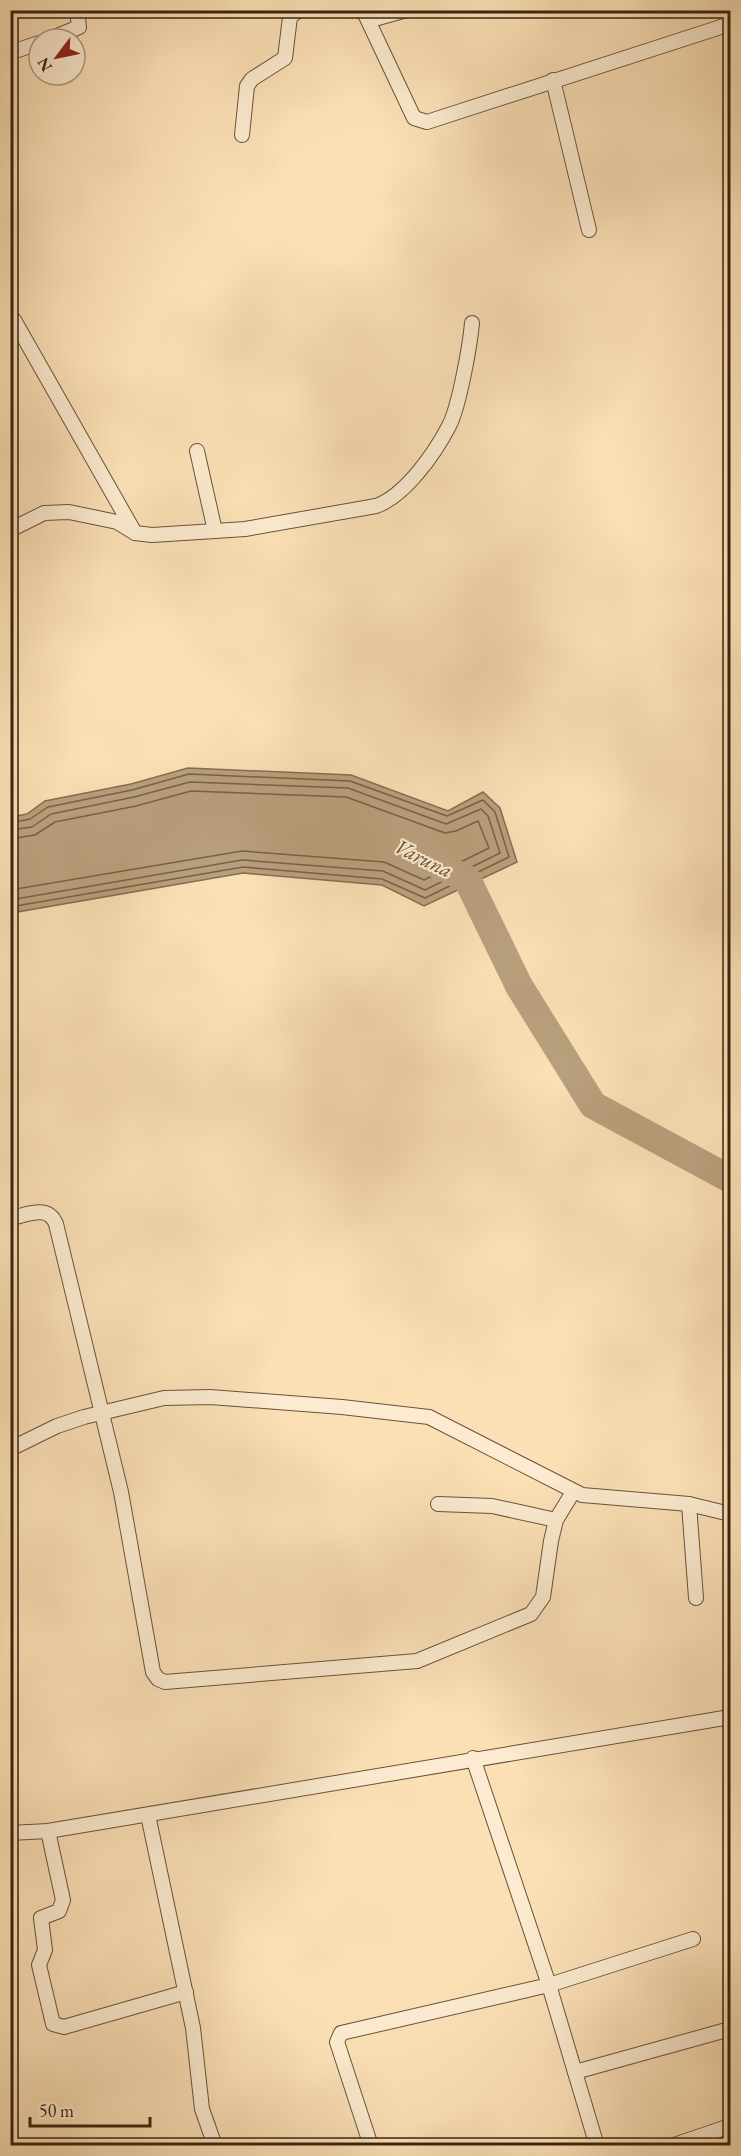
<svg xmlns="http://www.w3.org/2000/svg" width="741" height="2156" viewBox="0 0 741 2156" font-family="'EB Garamond',serif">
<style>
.water{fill:#b9a07d;stroke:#856e51;stroke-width:1.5}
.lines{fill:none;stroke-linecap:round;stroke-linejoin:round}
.shore{stroke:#786246;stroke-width:1.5}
.river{stroke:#b9a07d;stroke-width:28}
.street-casing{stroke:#695339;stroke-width:16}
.street{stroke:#fcebd0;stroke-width:14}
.labels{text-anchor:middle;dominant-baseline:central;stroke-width:4.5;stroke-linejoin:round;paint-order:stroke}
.water-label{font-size:21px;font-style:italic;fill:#654f36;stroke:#fcebd0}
</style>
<rect width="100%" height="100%" fill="#fbe0b6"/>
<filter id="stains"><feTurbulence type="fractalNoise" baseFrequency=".00333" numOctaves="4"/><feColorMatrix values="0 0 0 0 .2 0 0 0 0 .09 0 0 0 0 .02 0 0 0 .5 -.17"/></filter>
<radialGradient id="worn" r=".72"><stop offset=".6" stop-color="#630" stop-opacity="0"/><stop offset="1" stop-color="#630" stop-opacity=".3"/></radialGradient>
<!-- water -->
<polygon class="water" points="188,768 351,775 448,811 483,792 500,808 517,862 424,906 382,885 243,873 11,913 11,817 27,814 45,801 131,784"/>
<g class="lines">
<!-- shore -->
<g class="shore">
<polyline points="10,823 30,819 48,807 132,790 189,774 350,781 447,816 483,800 495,812 509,857 425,898 382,879 243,867 10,907"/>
<polyline points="10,830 32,827 51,814 134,797 190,782 348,788 446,824 481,809 488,816 500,853 425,890 383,871 242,860 10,900"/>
<polyline points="10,839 35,835 55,822 136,806 191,791 346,797 445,833 456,831 478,821 489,848 424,880 384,862 242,851 10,890"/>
</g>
<!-- river -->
<polyline class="river" points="438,865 467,879 519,986 593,1105 730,1179"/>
<defs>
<g id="street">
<polyline points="359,11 378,18 407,10"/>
<polyline points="365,14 414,118 427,122 730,24"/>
<polyline points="50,39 79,27 77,10"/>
<polyline points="18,50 39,43"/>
<polyline points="553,80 589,230"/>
<polyline points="242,135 247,86 252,79 285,58 290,17 299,10"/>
<polyline points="14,320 135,533"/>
<polyline points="197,451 215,531"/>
<path d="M10 530 44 513 69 512 117 522 135 533 152 535 215 531 245 529 376 506C405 496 435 453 449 426 459 407 470 346 472 323"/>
<path d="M10 1218C28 1215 48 1204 56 1224L121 1492 153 1672 158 1679 165 1682 417 1661 531 1614 543 1597 551 1541 556 1520 573 1492"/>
<polyline points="10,1449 57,1426 84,1417 164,1398 210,1397 342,1407 429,1417 582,1495 689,1504 730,1514"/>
<polyline points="438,1504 492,1506 556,1520"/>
<polyline points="689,1504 696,1598"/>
<polyline points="473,1758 549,1985 597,2146"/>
<polyline points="148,1815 193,2028 202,2109 215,2146"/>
<polyline points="48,1831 63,1900 59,1911 41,1918 45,1950 39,1965 53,2024 64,2027 186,1992"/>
<polyline points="10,1833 48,1831 730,1717"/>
<polyline points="575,2072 730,2029"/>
<polyline points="371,2146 337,2042 341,2033 549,1985 693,1939"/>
<polyline points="671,2146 730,2126"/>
</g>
</defs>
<!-- street casing -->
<use href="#street" class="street-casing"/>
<!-- street -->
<use href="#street" class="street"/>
</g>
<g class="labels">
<!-- water labels -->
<g class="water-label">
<text transform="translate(424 858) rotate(26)">Varuna</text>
</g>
</g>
<!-- margin -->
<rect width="741" height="2156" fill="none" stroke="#fbe0b6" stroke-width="36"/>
<rect x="12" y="12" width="717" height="2132" fill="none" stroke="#38240f" stroke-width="3"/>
<rect x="18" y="18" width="705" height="2120" fill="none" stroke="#38240f" stroke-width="1.5"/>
<!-- north arrow -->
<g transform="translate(57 57) rotate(238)"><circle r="28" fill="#fcebd0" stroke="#ae9b83" stroke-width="1.5"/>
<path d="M0-4.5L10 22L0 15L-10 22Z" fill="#8f2418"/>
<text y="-9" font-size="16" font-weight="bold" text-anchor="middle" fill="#38240f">N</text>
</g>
<!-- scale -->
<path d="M30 2117v9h120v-9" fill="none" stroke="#38240f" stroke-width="3"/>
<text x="39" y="2117" font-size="18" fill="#38240f" stroke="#fcebd0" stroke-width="4.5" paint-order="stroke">50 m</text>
<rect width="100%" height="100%" filter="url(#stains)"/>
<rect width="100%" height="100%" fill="url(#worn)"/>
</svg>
